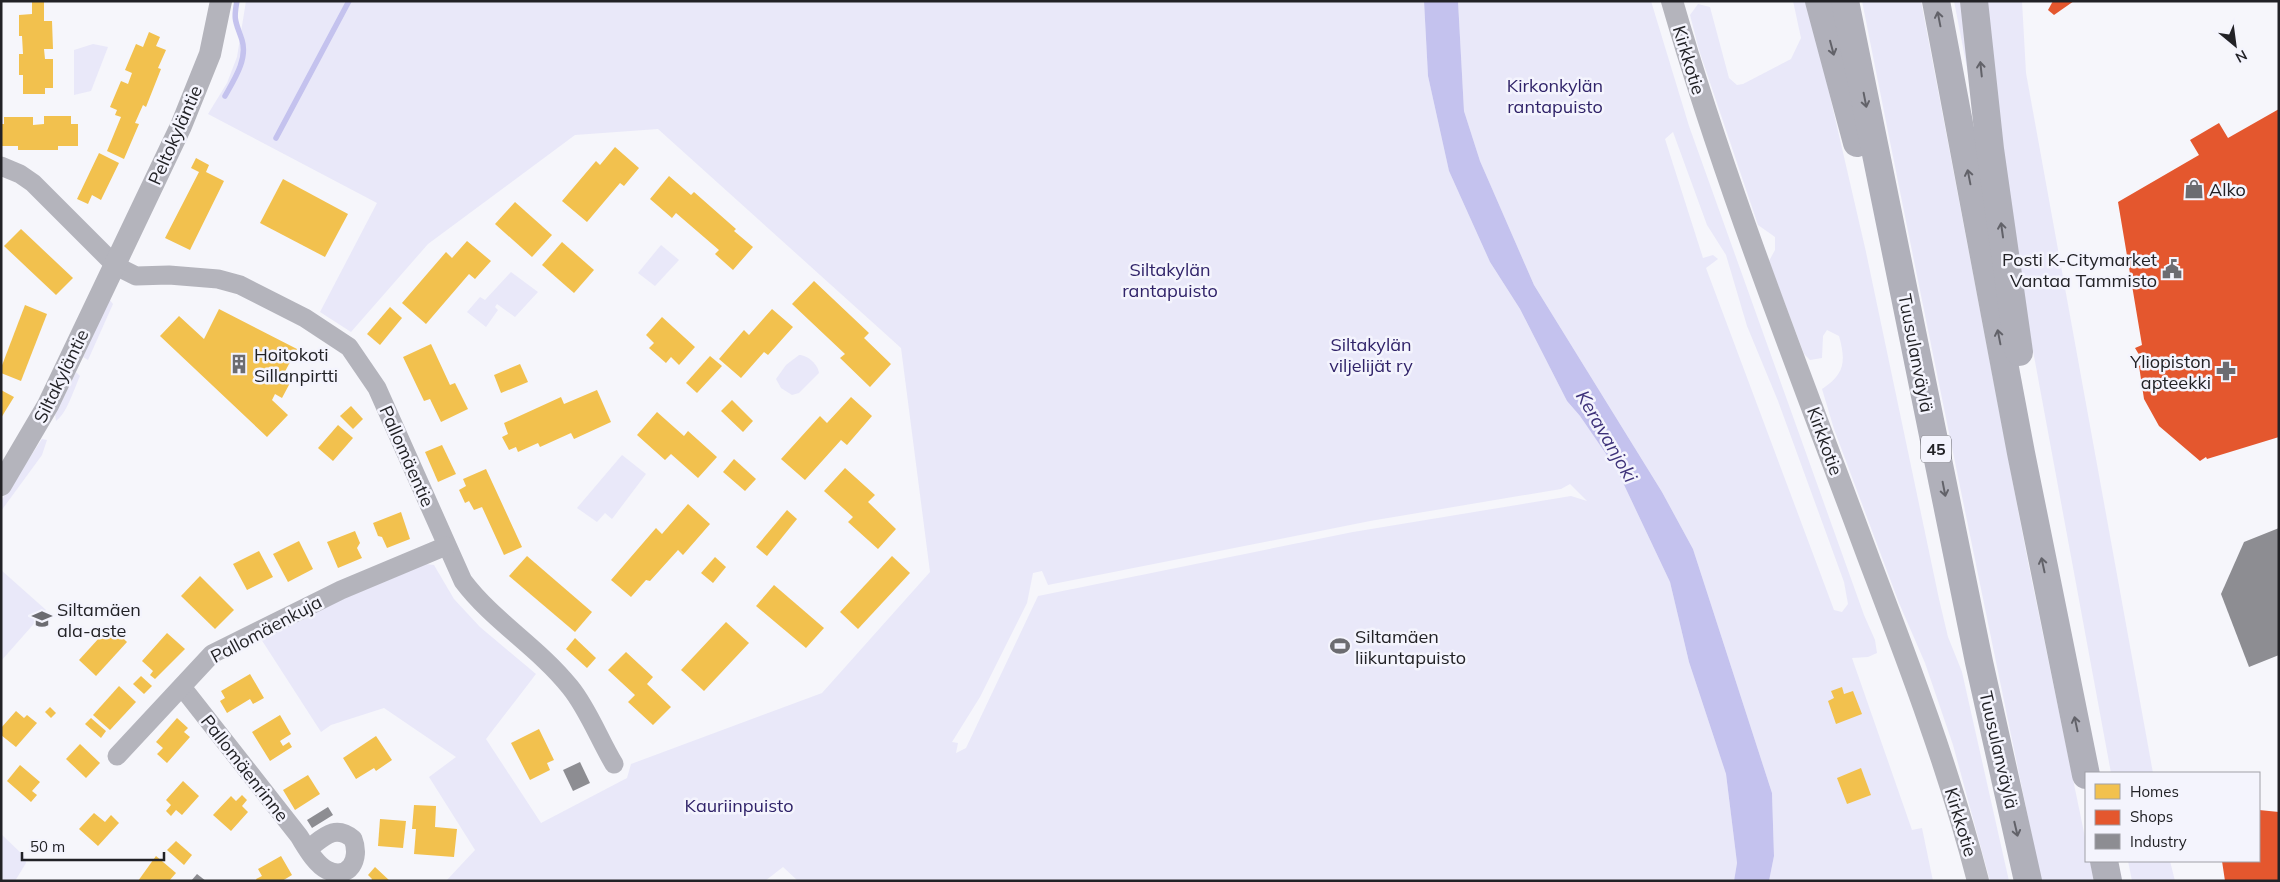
<svg xmlns="http://www.w3.org/2000/svg" width="2280" height="882" viewBox="0 0 2280 882" font-family="Mulish,sans-serif">
<style>
.green{fill:#e9e8f9;fill-rule:evenodd}
.water{fill:#c4c2ee}
.homes{fill:#f2c14e}
.shops{fill:#e4572e}
.industry{fill:#8d8d92}
.lines{fill:none;stroke-linecap:round;stroke-linejoin:round}
.stream{stroke:#c4c2ee;stroke-width:5.5}
.minor{stroke:#b4b4bc;stroke-width:19}
.tertiary{stroke:#b4b4bc;stroke-width:22}
.motorway{stroke:#b0b0ba;stroke-width:28}
.oneway{stroke:#626269}
.labels{text-anchor:middle;dominant-baseline:central;stroke-width:5;stroke-linejoin:round;paint-order:stroke}
.shield{fill:#f4f4fd;stroke:#616166;stroke-width:1}
.shield-label{font-size:16px;font-weight:bold;fill:#222226}
.street-label{font-size:18px;fill:#222226;stroke:#f4f4fd}
.park-label{font-size:18px;fill:#302369;stroke:#f4f4fd}
.poi-label{font-size:18px;fill:#222226;stroke:#f4f4fd;text-anchor:start}
.water-label{font-size:19px;font-style:italic;fill:#3e327a;stroke:#f4f4fd}
</style>
<rect width="100%" height="100%" fill="#f6f6fb"/>
<!-- green -->
<g class="green">
<path d="M246 1H1424L1428 76 1449 171 1490 262 1520 309 1567 401 1580 416 1617 470 1670 582 1689 662 1726 774 1737 863 1734 881H798L783 867 765 881H446L475 850 429 777 456 757 384 708 331 725 321 732 261 639 338 601 426 564 434 565 454 599 480 627 536 674 486 739 541 823 627 778 631 764 822 693 930 572 901 348 658 129 575 135 428 244 351 332 320 312 377 203 208 114 227 83 237 57ZM1570 484 1587 501 1571 496 1353 532 1038 596 966 748 956 753 958 743 952 742 980 697 1027 603 1033 573 1042 571 1048 585 1370 521 1561 489Z"/>
<path d="M1458 1H1651L1689 126 1864 615 1875 640 1877 653 1868 657 1852 658 1912 830 1922 828 1933 881H1769L1774 856 1772 793 1693 549 1662 492 1534 285 1480 161 1464 111ZM1673 132 1707 225 1726 255 1747 326 1778 401 1844 582 1848 604 1842 612 1834 610 1706 268 1718 259 1713 255 1703 258 1665 139Z"/>
<path d="M1793 1H1808L1866 252 1939 599 1948 637 1962 672 2009 881H1990L1953 745 1925 663 1899 603 1834 429 1822 389C1845 374 1846 361 1839 336L1827 330 1823 336 1822 358 1810 360 1804 354 1769 261 1775 250V237L1758 225 1699 50 1690 15 1698 4 1710 7 1729 78 1737 85 1743 84 1791 59 1801 38Z"/>
<path d="M1862 1H1921L2028 562 2086 842V861H2090L2094 881H2041C1981 588 1920 295 1862 1Z"/>
<polygon points="1954,1 1965,1 1971,89"/>
<polygon points="1987,1 2022,1 2026,73 2153,773 2111,773 2024,302 1997,125"/>
<polygon points="93,44 108,47 91,91 74,95 74,50"/>
<polygon points="661,245 679,260 655,286 638,273"/>
<polygon points="511,272 538,292 515,317 497,304 495,307 498,310 486,327 467,312 480,297 485,300"/>
<polygon points="109,299 113,304 88,360 83,357"/>
<path d="M799 355C808 355 818 365 819 373L799 393 792 395 781 388 776 379 786 365Z"/>
<path d="M76 372 80 376C74 389 67 413 56 421L55 414Z"/>
<polygon points="42,439 47,440 42,455 1,511 1,501"/>
<polygon points="622,455 646,474 612,519 605,513 597,522 577,508"/>
<polygon points="1,570 46,610 1,661"/>
<polygon points="1,834 24,856 26,863 15,881 1,881"/>
<polygon points="2128,861 2170,861 2175,881 2132,881"/>
</g>
<!-- water -->
<polygon class="water" points="1424,1 1458,1 1464,111 1480,161 1534,285 1662,492 1693,549 1772,793 1774,856 1769,881 1734,881 1737,863 1726,774 1689,662 1670,582 1617,470 1580,416 1567,401 1520,309 1490,262 1449,171 1428,76"/>
<!-- homes -->
<g class="homes">
<polygon points="32,1 44,1 44,21 52,21 53,49 44,49 45,59 53,59 53,88 45,88 45,94 23,94 23,75 19,75 19,54 23,54 22,36 19,36 19,15 32,14"/>
<polygon points="149,32 160,37 156,46 166,50 158,68 161,69 146,107 143,105 135,123 139,124 124,159 107,151 121,117 115,115 117,110 110,107 121,81 128,84 132,73 125,70 136,44 143,47"/>
<polygon points="44,116 71,116 71,124 78,124 78,146 58,146 58,150 18,150 18,146 1,146 1,124 4,124 4,117 33,117 33,125 44,124"/>
<polygon points="615,147 639,168 624,186 620,183 587,222 562,201 596,161 600,165"/>
<polygon points="99,153 119,163 101,200 92,195 88,204 77,199"/>
<polygon points="196,158 209,165 206,172 224,181 190,250 165,238 199,172 191,168"/>
<polygon points="669,176 691,195 694,192 736,229 734,231 753,247 733,270 715,254 719,250 676,213 672,218 650,199"/>
<polygon points="283,179 348,214 325,257 260,223"/>
<polygon points="515,202 552,235 532,257 495,224"/>
<polygon points="21,229 73,278 56,295 4,246"/>
<polygon points="467,241 491,261 475,279 469,274 426,324 402,303 446,252 452,258"/>
<polygon points="562,242 594,270 574,293 542,265"/>
<polygon points="814,281 869,333 864,338 891,364 870,387 840,358 845,354 792,304"/>
<polygon points="25,305 47,314 21,381 1,373 1,368"/>
<polygon points="390,307 402,318 380,345 367,334"/>
<polygon points="219,309 297,349 281,379 290,383 282,398 275,394 272,400 288,415 267,437 160,336 179,316 204,339"/>
<polygon points="772,309 793,327 768,355 764,352 741,378 719,359 744,330 749,335"/>
<polygon points="662,317 695,347 679,365 671,357 666,363 649,348 654,343 646,335"/>
<polygon points="431,344 450,385 455,383 468,409 441,422 430,399 424,401 403,357"/>
<polygon points="710,356 722,366 697,393 686,383"/>
<polygon points="520,364 528,382 501,393 494,375"/>
<polygon points="1,390 14,397 1,418"/>
<polygon points="597,390 611,422 574,439 571,433 540,447 538,443 518,452 516,447 509,450 502,437 508,434 504,423 561,397 564,404"/>
<polygon points="851,397 872,416 847,445 841,440 805,480 781,459 820,416 827,423"/>
<polygon points="732,400 753,421 743,432 721,411"/>
<polygon points="351,406 363,419 353,429 340,416"/>
<polygon points="657,412 684,436 688,431 717,457 698,478 671,454 665,460 637,435"/>
<polygon points="338,425 353,438 333,461 318,448"/>
<polygon points="442,445 456,474 438,482 425,452"/>
<polygon points="734,459 756,479 745,491 723,472"/>
<polygon points="845,468 875,495 868,502 896,529 878,549 848,522 853,517 824,491"/>
<polygon points="486,469 522,547 504,555 482,507 474,510 469,501 465,503 459,490 466,486 463,479"/>
<polygon points="688,504 710,524 683,555 678,550 650,581 646,580 631,597 611,580 656,528 662,534"/>
<polygon points="787,510 797,519 767,556 756,547"/>
<polygon points="401,512 410,539 387,548 382,537 378,536 373,523"/>
<polygon points="355,531 360,543 357,548 362,558 338,568 327,542"/>
<polygon points="299,541 313,569 288,582 273,554"/>
<polygon points="259,551 273,577 247,590 233,564"/>
<polygon points="527,556 592,612 575,632 509,576"/>
<polygon points="892,556 910,573 858,629 840,612"/>
<polygon points="715,557 726,567 713,583 701,573"/>
<polygon points="200,576 234,610 215,629 181,596"/>
<polygon points="774,585 824,628 806,648 756,606"/>
<polygon points="726,622 749,643 704,691 681,670"/>
<polygon points="110,626 127,642 96,676 79,660"/>
<polygon points="167,633 185,649 155,679 150,675 153,671 142,661"/>
<polygon points="575,638 596,658 587,668 566,649"/>
<polygon points="626,652 653,677 647,684 671,707 653,725 628,702 635,695 608,670"/>
<polygon points="250,674 264,698 253,704 250,699 227,713 220,701 225,698 221,691"/>
<polygon points="141,676 152,686 144,694 133,684"/>
<polygon points="119,686 136,702 110,730 93,715"/>
<polygon points="1842,687 1844,694 1853,691 1862,714 1836,724 1828,701 1834,698 1831,691"/>
<polygon points="50,707 56,713 51,718 45,712"/>
<polygon points="16,711 24,718 27,715 37,723 16,747 1,735 1,728"/>
<polygon points="280,715 291,734 280,741 283,746 289,742 292,747 270,761 252,732"/>
<polygon points="91,718 106,731 101,738 85,724"/>
<polygon points="177,718 188,728 184,732 190,737 167,763 157,754 163,748 156,742"/>
<polygon points="539,729 554,760 547,763 550,770 530,780 511,743"/>
<polygon points="376,736 392,760 376,771 374,768 356,779 343,758"/>
<polygon points="80,744 100,763 86,778 66,759"/>
<polygon points="20,765 40,782 32,791 37,795 31,802 7,781"/>
<polygon points="1861,768 1871,795 1847,804 1837,778"/>
<polygon points="308,775 320,794 295,810 283,790"/>
<polygon points="183,781 199,796 182,815 176,810 171,816 166,811 171,805 166,800"/>
<polygon points="242,795 247,800 242,806 248,812 231,831 213,815 231,796 236,801"/>
<polygon points="414,805 436,806 435,827 457,829 454,857 414,854 416,829 412,829"/>
<polygon points="94,813 105,822 111,815 119,823 98,846 79,829"/>
<polygon points="380,819 406,821 403,848 378,846"/>
<polygon points="176,841 192,855 184,865 167,850"/>
<polygon points="156,856 176,873 169,881 138,881"/>
<polygon points="281,856 292,875 282,881 257,881 256,879 262,876 258,869"/>
<polygon points="375,867 390,881 371,881 372,879 368,875"/>
</g>
<!-- shops -->
<g class="shops">
<polygon points="2053,1 2074,1 2054,15 2048,10"/>
<polygon points="2279,109 2279,437 2207,459 2206,457 2200,461 2159,426 2144,399 2139,366 2144,363 2135,348 2142,345 2118,202 2199,155 2190,140 2219,123 2228,138"/>
<polygon points="2259,810 2279,812 2279,881 2225,881 2222,861 2259,861"/>
</g>
<!-- industry -->
<g class="industry">
<polygon points="2279,528 2279,655 2249,667 2221,594 2244,542"/>
<polygon points="580,762 590,783 573,791 563,770"/>
<polygon points="328,807 333,815 312,828 307,820"/>
<polygon points="197,874 206,881 191,881"/>
</g>
<g class="lines">
<!-- stream -->
<g class="stream">
<path d="M225 96C234 80 248 59 242 40 236 22 233 21 237 1"/>
<polyline points="276,138 349,1"/>
</g>
<!-- minor -->
<g class="minor">
<path d="M1 166 20 174 33 183 116 266 136 276 169 275 218 279 240 285 305 318 349 347 377 388 463 581C493 621 538 647 570 687 588 709 599 739 614 764"/>
<path d="M182 687 299 836C306 847 315 864 327 870 349 881 361 859 353 839 335 824 324 837 308 849"/>
<polyline points="117,756 212,654 341,590 446,546"/>
</g>
<!-- tertiary -->
<g class="tertiary">
<path d="M1672 1C1727 191 1801 376 1870 562 1910 667 1950 772 1978 881"/>
<polyline points="1,485 48,405 181,126 210,54 221,1"/>
</g>
<!-- motorway -->
<g class="motorway">
<polyline points="1819,1 1857,143"/>
<polyline points="1845,1 1979,662 2028,881"/>
<polyline points="1936,1 2021,453 2086,775"/>
<polyline points="1974,1 1990,149 2019,352"/>
<polyline points="2104,861 2108,881"/>
</g>
</g>
<!-- one-way arrows -->
<defs><path id="oneway-shaft" d="M-6 0H5M1.5-3L5.5 0L1.5 3" fill="none" stroke-width="1.6" stroke-linecap="round" stroke-linejoin="round" transform="scale(1.25)"/></defs>
<g class="oneway">
<use href="#oneway-shaft" transform="translate(1939 19) rotate(-101)"/>
<use href="#oneway-shaft" transform="translate(1832 48) rotate(75)"/>
<use href="#oneway-shaft" transform="translate(1981 69) rotate(-96)"/>
<use href="#oneway-shaft" transform="translate(1865 100) rotate(79)"/>
<use href="#oneway-shaft" transform="translate(1969 177) rotate(-101)"/>
<use href="#oneway-shaft" transform="translate(2002 230) rotate(-98)"/>
<use href="#oneway-shaft" transform="translate(1999 337) rotate(-101)"/>
<use href="#oneway-shaft" transform="translate(1944 489) rotate(79)"/>
<use href="#oneway-shaft" transform="translate(2043 565) rotate(-102)"/>
<use href="#oneway-shaft" transform="translate(2076 724) rotate(-102)"/>
<use href="#oneway-shaft" transform="translate(2016 829) rotate(77)"/>
</g>
<!-- icons -->
<defs>
<symbol id="shop-bare" viewBox="-9 -9 18 18"><path d="M-5-2.5h2.3a2.7 3.5 0 0 1 5.4 0H5L5.5 6h-11ZM-1.5-2.5h3a1.5 2.3 0 0 0-3 0Z" fill="#6c6c71" stroke="#f4f4fd" stroke-width="2.5" paint-order="stroke"/></symbol>
<symbol id="civic-bare" viewBox="-9 -9 18 18"><path d="M-.6-6.5H3V-4.5H.6V-3L4-1V1h2V6H-6V1h2V-1L-.6-3ZM-1.2 2.5V6h2.4V2.5Z" fill="#6c6c71" stroke="#f4f4fd" stroke-width="2.5" paint-order="stroke"/></symbol>
<symbol id="building-bare" viewBox="-9 -9 18 18"><path d="M-4-6H4V6H1V3H-1V6H-4ZM-2.5-4.3h1.7v1.8h-1.7ZM.8-4.3h1.7v1.8H.8ZM-2.5-1h1.7V.8h-1.7ZM.8-1h1.7V.8H.8Z" fill="#6c6c71" stroke="#f4f4fd" stroke-width="2.5" paint-order="stroke"/></symbol>
<symbol id="pharmacy-bare" viewBox="-9 -9 18 18"><path d="M-2-6h4v4h4v4h-4v4h-4v-4h-4v-4h4Z" fill="#6c6c71" stroke="#f4f4fd" stroke-width="2.5" paint-order="stroke"/></symbol>
<symbol id="school-bare" viewBox="-9 -9 18 18"><path d="M0-5L7-2L0 1L-7-2ZM-4 1L0 2.5L4 1V4Q0 6-4 4Z" fill="#6c6c71" stroke="#f4f4fd" stroke-width="2.5" paint-order="stroke"/></symbol>
<symbol id="stadium-bare" viewBox="-9 -9 18 18"><path d="M0-5a6.5 5 0 1 0 0 10a6.5 5 0 1 0 0-10ZM-3.5-1.8h7v3.6h-7Z" fill="#6c6c71" stroke="#f4f4fd" stroke-width="2.5" paint-order="stroke"/></symbol>
</defs>
<g fill-rule="evenodd">
<use href="#shop-bare" x="2180" y="175" width="28" height="28"/>
<use href="#civic-bare" x="2158" y="255" width="28" height="28"/>
<use href="#building-bare" x="225" y="350" width="28" height="28"/>
<use href="#pharmacy-bare" x="2212" y="357" width="28" height="28"/>
<use href="#school-bare" x="28" y="605" width="28" height="28"/>
<use href="#stadium-bare" x="1326" y="632" width="28" height="28"/>
</g>
<g class="labels">
<!-- shield labels -->
<rect class="shield" x="1921" y="435.5" width="30" height="27" rx="4"/>
<g class="shield-label">
<text x="1936" y="449">45</text>
</g>
<!-- street labels -->
<g class="street-label">
<text transform="translate(1689 60) rotate(73)">Kirkkotie</text>
<text transform="translate(175 135) rotate(-66)">Peltokyläntie</text>
<text transform="translate(1916 353) rotate(79)">Tuusulanväylä</text>
<text transform="translate(61 376) rotate(-64)">Siltakyläntie</text>
<text transform="translate(1825 441) rotate(70)">Kirkkotie</text>
<text transform="translate(407 456) rotate(66)">Pallomäentie</text>
<text transform="translate(266 629) rotate(-28)">Pallomäenkuja</text>
<text transform="translate(1999 750) rotate(77)">Tuusulanväylä</text>
<text transform="translate(245 768) rotate(52)">Pallomäenrinne</text>
<text transform="translate(1961 822) rotate(73)">Kirkkotie</text>
</g>
<!-- park labels -->
<g class="park-label">
<text x="1555" y="85">Kirkonkylän<tspan x="1555" dy="21">rantapuisto</tspan></text>
<text x="1170" y="269">Siltakylän<tspan x="1170" dy="21">rantapuisto</tspan></text>
<text x="1371" y="344">Siltakylän<tspan x="1371" dy="21">viljelijät ry</tspan></text>
<text x="739" y="805">Kauriinpuisto</text>
</g>
<!-- poi labels -->
<g class="poi-label">
<text x="2209" y="189">Alko</text>
<text x="2157" y="259" text-anchor="end">Posti K-Citymarket<tspan x="2157" dy="21">Vantaa Tammisto</tspan></text>
<text x="254" y="354">Hoitokoti<tspan x="254" dy="21">Sillanpirtti</tspan></text>
<text x="2211" y="361" text-anchor="end">Yliopiston<tspan x="2211" dy="21">apteekki</tspan></text>
<text x="57" y="609">Siltamäen<tspan x="57" dy="21">ala-aste</tspan></text>
<text x="1355" y="636">Siltamäen<tspan x="1355" dy="21">liikuntapuisto</tspan></text>
</g>
<!-- water labels -->
<g class="water-label">
<text transform="translate(1607 436) rotate(60)">Keravanjoki</text>
</g>
</g>
<!-- border -->
<rect width="2280" height="882" fill="none" stroke="#222226" stroke-width="5"/>
<!-- legend -->
<rect x="2085" y="772" width="175" height="90" fill="#f4f4fd" stroke="#a0a0a7"/>
<rect x="2095" y="784" width="25" height="15" fill="#f2c14e" stroke="#a0a0a7"/>
<text x="2130" y="797" font-size="15" fill="#222226">Homes</text>
<rect x="2095" y="810" width="25" height="15" fill="#e4572e" stroke="#a0a0a7"/>
<text x="2130" y="822" font-size="15" fill="#222226">Shops</text>
<rect x="2095" y="834" width="25" height="15" fill="#8d8d92" stroke="#a0a0a7"/>
<text x="2130" y="847" font-size="15" fill="#222226">Industry</text>
<!-- north arrow -->
<g transform="translate(2235 45) rotate(151)" stroke="#f4f4fd" stroke-width="4" paint-order="stroke">
<path d="M0-4L9 19L0 12L-9 19Z" fill="#222226"/>
<text y="-8" font-size="14" font-weight="bold" text-anchor="middle" fill="#222226">N</text>
</g>
<!-- scale -->
<path d="M22 852v8h142v-8" fill="none" stroke="#222226" stroke-width="2.5"/>
<text x="30" y="852" font-size="15" fill="#222226" stroke="#f4f4fd" stroke-width="4" paint-order="stroke">50 m</text>
</svg>
